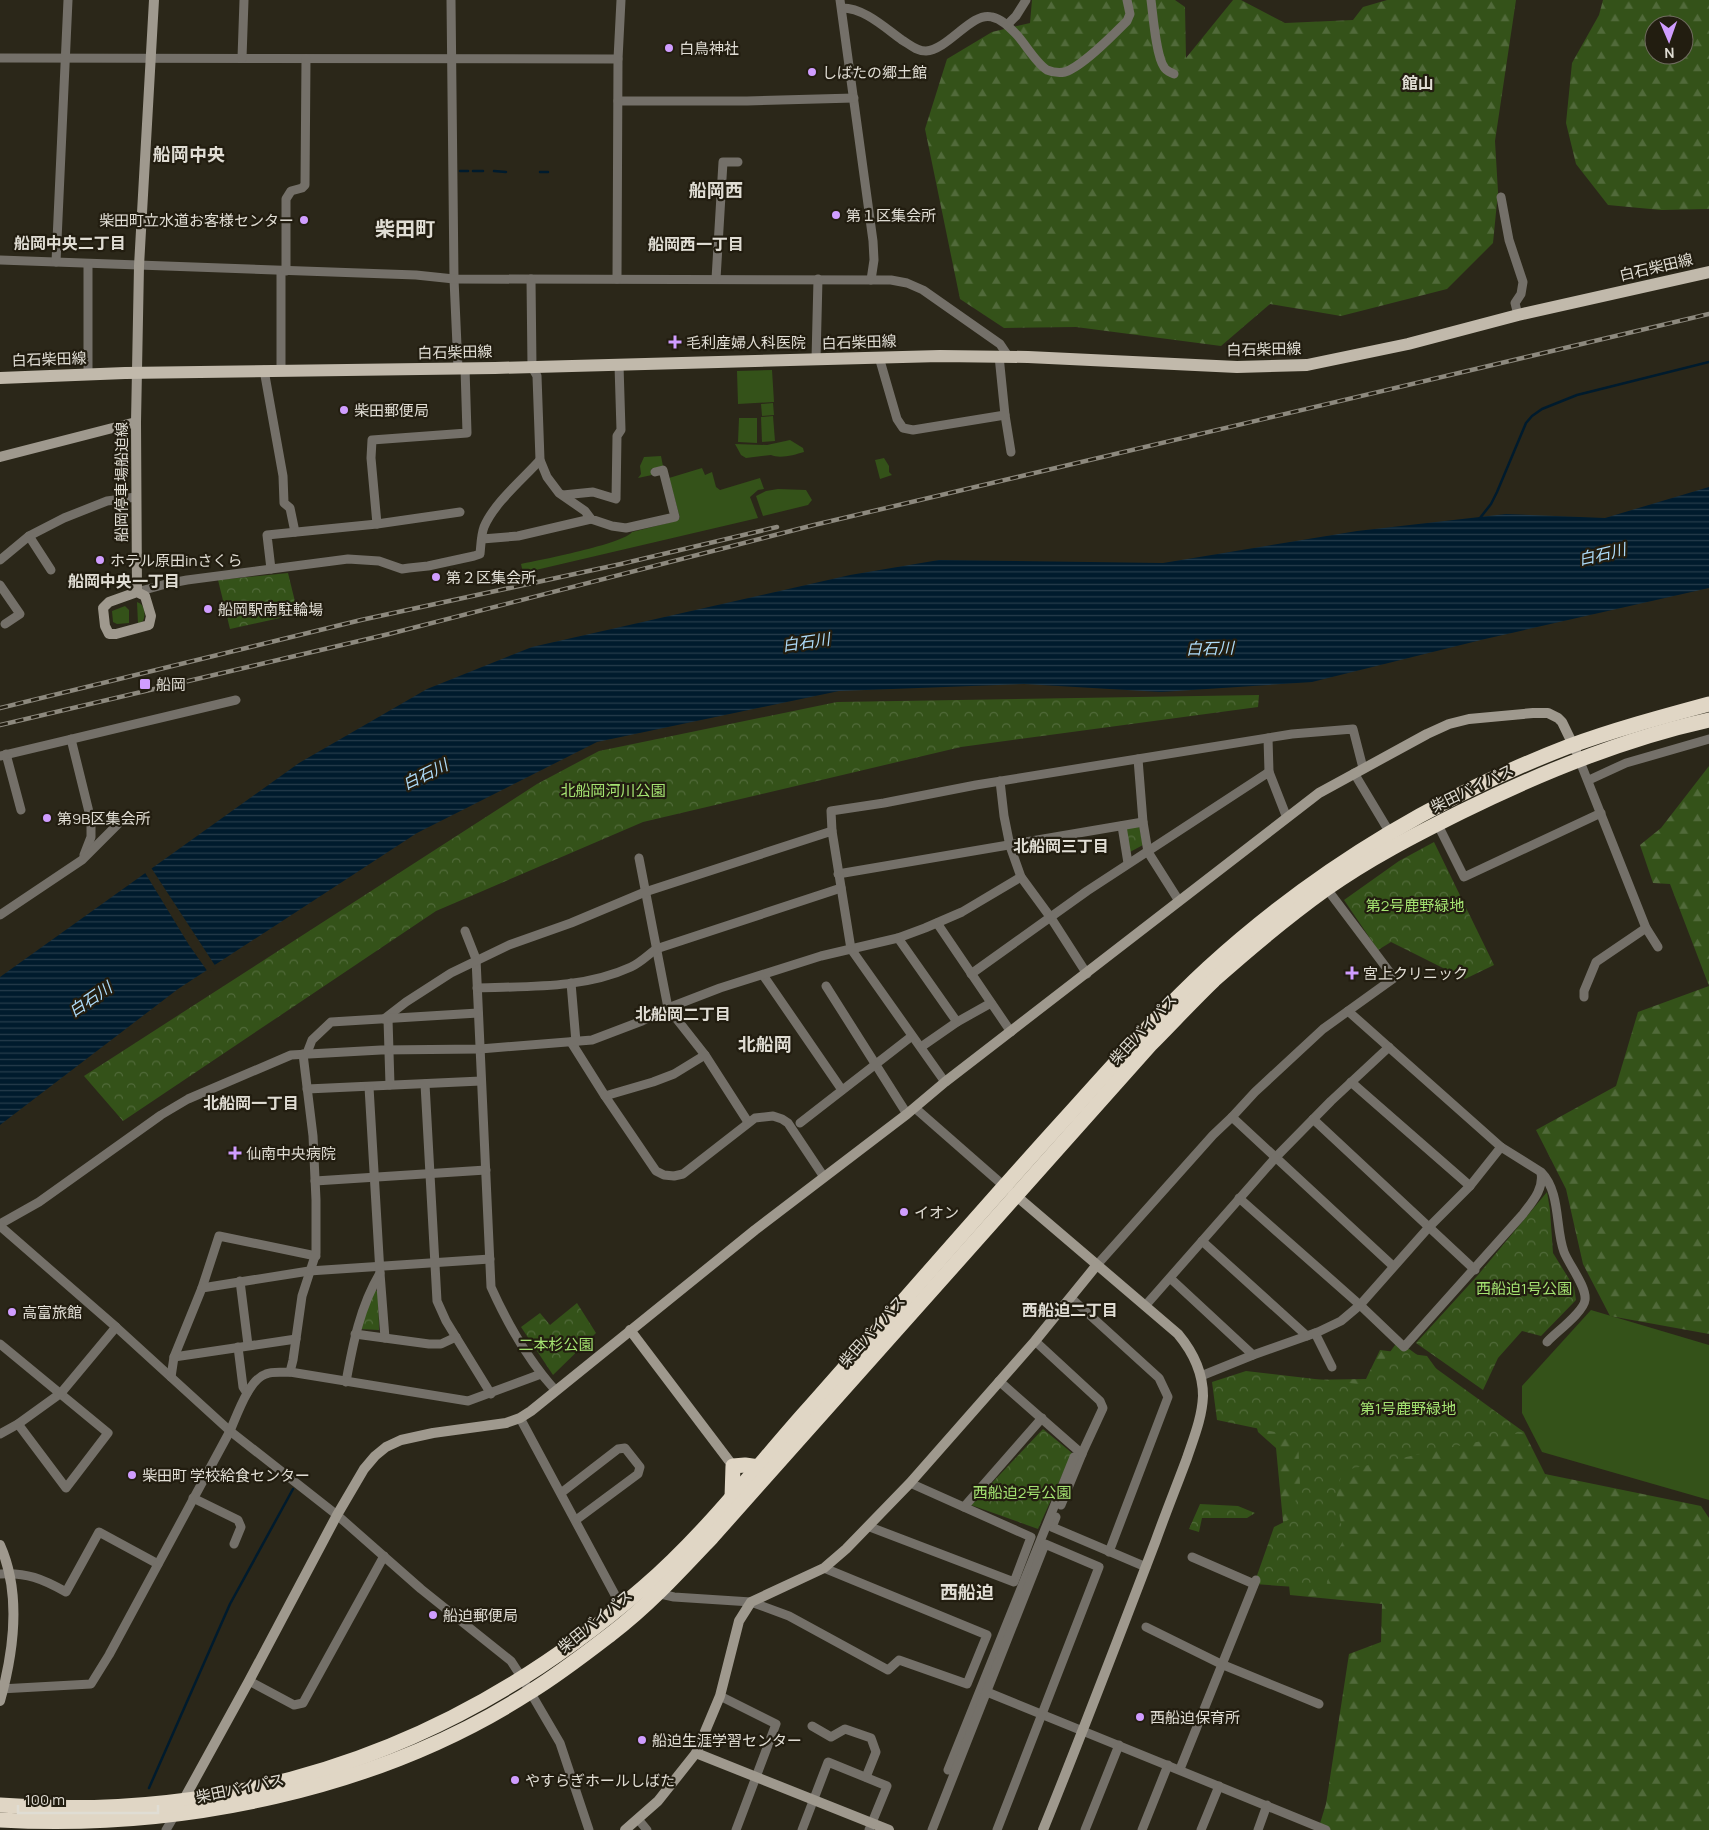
<svg xmlns="http://www.w3.org/2000/svg" width="1709" height="1830" viewBox="0 0 1709 1830" font-family="Manrope,'Noto Sans JP',sans-serif">
<style>
.grass{fill:#345219}
.forest{fill:url(#forest-firs);fill-rule:evenodd}
.park{fill:url(#park-crowns)}
.water{fill:url(#water-rules)}
.pier{fill:#2b2719}
.lines{fill:none;stroke-linecap:round;stroke-linejoin:round}
.stream{stroke:#001b2d;stroke-width:2.5}
.street{stroke:#747069;stroke-width:9}
.secondary{stroke:#9f998e;stroke-width:10}
.primary{stroke:#c1b9ab;stroke-width:12}
.highway{stroke:#e0d6c5;stroke-width:15}
.rail-casing{stroke:#8d897e;stroke-width:4.5}
.rail{stroke:#221d10;stroke-width:2.5;stroke-dasharray:8;stroke-linecap:butt}
.poi-dot{fill:#d09dff;stroke:#221d10;stroke-width:2}
.labels{text-anchor:middle;dominant-baseline:central;stroke-width:4.5;stroke-linejoin:round;paint-order:stroke}
.poi-label{font-size:15px;fill:#e0ddd4;stroke:#221d10;text-anchor:start}
.street-label{font-size:15px;fill:#e0ddd4;stroke:#221d10}
.park-label{font-size:15px;fill:#a4e371;stroke:#221d10}
.neighbourhood-label{font-size:16px;font-weight:bold;fill:#e0ddd4;stroke:#221d10}
.water-label{font-size:16px;font-style:italic;fill:#addbf9;stroke:#221d10}
.quarter-label{font-size:18px;font-weight:bold;fill:#e0ddd4;stroke:#221d10}
.district-label{font-size:20px;font-weight:bold;fill:#e0ddd4;stroke:#221d10}
</style>
<defs>
<pattern id="forest-firs" width="22" height="20" patternUnits="userSpaceOnUse" patternTransform="scale(1.25)"><rect width="22" height="20" fill="#345219"/><path d="M5 1l3.5 6h-7zM16 11l3.5 6h-7z" fill="#516a3a"/></pattern>
<pattern id="park-crowns" width="20" height="18" patternUnits="userSpaceOnUse" patternTransform="scale(1.25)"><rect width="20" height="18" fill="#345219"/><path d="M2 6a3 3 0 1 1 6 0M12 15a3 3 0 1 1 6 0" fill="none" stroke="#516a3a"/></pattern>
<pattern id="water-rules" width="6" height="5" patternUnits="userSpaceOnUse" patternTransform="scale(1.25)"><rect width="6" height="5" fill="#001b2d"/><path d="M0 2.5h6" fill="none" stroke="#253c4b"/></pattern>
</defs>
<rect width="100%" height="100%" fill="#2b2719"/>
<!-- grass -->
<g class="grass">
<polygon points="772,370 774,402 738,404 737,371"/>
<polygon points="773,403 774,415 762,416 761,404"/>
<polygon points="773,416 775,441 762,442 761,417"/>
<polygon points="739,418 757,418 757,443 738,442"/>
<path d="M790 440 803 448 804 452C794 455 780 459 771 455L746 458 741 455 735 444 767 445Z"/>
<polygon points="661,456 663,466 651,469 652,475 638,478 641,474 640,466 644,457"/>
<polygon points="884,458 889,466 889,472 892,475 880,479 875,460"/>
<path d="M702 468 705 475 712 472 716 487 720 490 760 478 764 489 758 490 750 497 758 518 523 573 521 564C540 560 623 544 632 532L676 521 680 518 669 478Z"/>
<polygon points="778,489 806,490 812,500 808,505 763,516 756,496 766,491"/>
<path d="M137 602C145 604 146 615 143 621L138 624Z"/>
<polygon points="125,606 129,610 129,623 117,624 113,622 112,611"/>
<polygon points="1591,1310 1709,1345 1709,1500 1542,1452 1522,1413 1522,1386"/>
</g>
<!-- forest -->
<g class="forest">
<polygon points="1032,0 1175,0 1185,7 1186,58 1233,0 1241,0 1285,23 1353,20 1363,7 1387,0 1516,0 1495,141 1498,192 1493,243 1447,289 1341,316 1270,304 1221,346 1076,327 1004,328 960,299 925,129 947,59 992,32 1030,23"/>
<path d="M1603 0H1709V209L1661 210 1608 205 1576 164 1566 123 1572 63 1599 15ZM1654 25H1684V55H1654Z"/>
<polygon points="1709,766 1709,1334 1610,1316 1583,1264 1566,1189 1536,1130 1616,1086 1638,1012 1709,986 1670,884 1653,883 1640,845 1661,828"/>
<polygon points="1380,1350 1427,1356 1456,1396 1524,1432 1545,1474 1701,1506 1709,1518 1709,1830 1318,1830 1326,1804 1349,1654 1381,1642 1382,1604 1290,1595 1276,1448 1258,1432 1245,1381 1366,1379"/>
</g>
<!-- park -->
<g class="park">
<polygon points="288,573 298,614 230,629 218,580"/>
<polygon points="1259,695 1258,707 961,747 643,822 436,911 123,1121 84,1076 537,784 599,751 837,702"/>
<polygon points="1139,826 1143,845 1130,852 1124,828"/>
<polygon points="1434,842 1494,965 1465,979 1391,942 1378,950 1344,900 1399,861"/>
<polygon points="1547,1192 1550,1210 1553,1253 1574,1287 1576,1300 1541,1336 1522,1331 1498,1358 1483,1390 1416,1343 1478,1275"/>
<polygon points="373,1290 378,1291 379,1330 360,1329"/>
<polygon points="577,1303 596,1333 553,1375 521,1327 540,1313 550,1325"/>
<polygon points="1398,1341 1524,1432 1350,1469 1341,1476 1336,1499 1344,1537 1325,1589 1254,1584 1274,1527 1290,1519 1300,1486 1298,1437 1217,1420 1212,1382 1246,1371 1366,1385"/>
<polygon points="1043,1429 1072,1453 1038,1529 971,1505"/>
<polygon points="1200,1504 1238,1506 1255,1513 1247,1518 1202,1518 1199,1532 1189,1529"/>
</g>
<!-- water -->
<polygon class="water" points="1709,487 1709,588 1485,639 1312,682 1161,692 1024,684 839,691 597,742 417,833 178,989 0,1125 0,977 299,763 427,689 532,647 850,575 939,560 1163,563 1357,531 1506,514 1605,518"/>
<!-- pier -->
<polygon class="pier" points="150,866 216,967 208,972 189,945 144,871"/>
<g class="lines">
<!-- stream -->
<g class="stream">
<polyline points="460,171 468,171"/>
<polyline points="473,171 483,171"/>
<polyline points="494,171 506,172"/>
<polyline points="540,172 548,172"/>
<polyline points="1480,518 1491,504 1497,492 1526,423 1532,416 1542,409 1577,395 1709,362"/>
<polyline points="149,1788 230,1604 293,1489"/>
</g>
<!-- street -->
<g class="street">
<polyline points="451,0 454,279 458,368"/>
<polyline points="840,0 873,241 874,260 871,280"/>
<path d="M1151 0C1153 15 1156 56 1164 67 1166 71 1170 72 1174 74"/>
<path d="M842 8C864 8 884 27 902 40 909 44 916 51 926 51 948 50 972 11 992 17 1002 19 1010 28 1017 35 1026 45 1036 63 1047 70 1052 72 1060 73 1065 72 1083 66 1113 35 1127 21L1130 14 1127 0"/>
<polyline points="1007,25 1016,16 1026,0"/>
<polyline points="0,58 618,59"/>
<polyline points="242,58 244,0"/>
<polyline points="618,101 747,101 854,98"/>
<polyline points="1501,197 1509,240 1523,282 1521,294 1515,303 1518,315"/>
<polyline points="0,260 416,275 454,279 891,280 907,283 923,290 1000,344 1008,356"/>
<polyline points="56,262 68,0"/>
<polyline points="281,271 281,370"/>
<polyline points="286,271 286,199 291,191 302,188 305,185 306,59"/>
<polyline points="531,279 532,367 537,376 540,460 547,477 559,493 585,511 591,519 612,526 626,528 675,517 663,470 655,472"/>
<polyline points="617,279 618,59 621,0"/>
<polyline points="716,279 723,162 738,162"/>
<polyline points="999,356 1005,415 1011,452"/>
<polyline points="879,357 897,419 903,428 913,430 1005,415"/>
<polyline points="816,359 818,279"/>
<polyline points="264,370 283,476 284,503 290,508 295,532"/>
<polyline points="88,374 88,264"/>
<polyline points="563,495 593,492 616,499 617,436 621,430 619,365"/>
<polyline points="377,524 371,458 372,440 467,433 465,368"/>
<polyline points="29,536 51,570"/>
<polyline points="482,539 518,536 591,519"/>
<polyline points="0,560 29,536 64,518 107,501 136,497"/>
<polyline points="271,569 267,535 377,524 460,512"/>
<polyline points="0,585 20,614 5,624"/>
<path d="M137 592 166 584 187 580 348 559 379 561 402 569 409 568 428 566 474 556 480 554C481 545 481 535 484 527 494 503 523 479 540 460"/>
<polyline points="1268,738 1269,772"/>
<polyline points="71,739 91,820 91,837 84,855"/>
<polyline points="6,754 21,810"/>
<polyline points="0,756 236,700"/>
<polyline points="1138,759 1143,822 1148,852 1179,901"/>
<polyline points="1579,759 1646,928 1658,947"/>
<polyline points="1354,773 1390,833"/>
<polyline points="1589,780 1626,763 1709,739"/>
<polyline points="1000,781 1004,816 1010,846 1021,877 1051,918 1087,974"/>
<polyline points="1437,823 1464,877 1601,813"/>
<polyline points="1122,826 1128,863"/>
<polyline points="832,831 831,811 884,803 976,785 1292,734 1353,729 1363,768"/>
<polyline points="639,858 668,1008 705,1055 748,1122"/>
<polyline points="838,874 1143,822"/>
<polyline points="0,915 82,860 123,819"/>
<polyline points="937,923 1011,1032"/>
<path d="M465 931 476 959 491 1287C508 1325 528 1360 556 1391"/>
<polyline points="898,938 957,1022"/>
<polyline points="971,974 1087,891 1269,772 1287,818"/>
<polyline points="763,975 842,1090"/>
<polyline points="571,983 576,1042"/>
<polyline points="826,986 907,1114"/>
<path d="M477 988C529 986 583 989 631 967 640 963 648 955 656 949L841 888"/>
<polyline points="1584,997 1584,991 1596,962 1646,928"/>
<path d="M1348 1011 1501 1147 1541 1172C1561 1192 1555 1228 1564 1252 1569 1265 1587 1287 1585 1300 1584 1312 1555 1333 1547 1342"/>
<polyline points="384,1019 406,1002 451,973 509,945 571,923 645,892 832,831 851,949 945,1082"/>
<polyline points="388,1019 390,1085"/>
<polyline points="571,1042 605,1096 656,1171 664,1175 674,1176 683,1174 755,1118 773,1116 782,1119 788,1123 824,1177"/>
<polyline points="921,1047 957,1022 991,1003"/>
<polyline points="307,1053 312,1040 331,1022 478,1013"/>
<polyline points="1351,1082 1470,1186"/>
<polyline points="425,1084 437,1301 446,1321 491,1394"/>
<polyline points="307,1089 481,1081"/>
<polyline points="605,1096 653,1082 674,1074 705,1055"/>
<polyline points="915,1108 1004,1186"/>
<polyline points="1232,1117 1393,1266"/>
<polyline points="1313,1119 1475,1270"/>
<polyline points="800,1123 912,1036"/>
<polyline points="315,1181 486,1170"/>
<path d="M1239 1198 1360 1305 1404 1347 1523 1214C1532 1202 1544 1189 1541 1173"/>
<polyline points="0,1224 39,1202 161,1115 188,1099 291,1055 381,1050 480,1049 592,1040 642,1021 668,1008 720,988 821,956 898,938 925,928 962,912 1021,877"/>
<polyline points="0,1226 116,1327 230,1431 337,1515 421,1589 511,1661 522,1678 560,1743 589,1830"/>
<polyline points="1202,1241 1307,1336"/>
<polyline points="1096,1266 1213,1135 1232,1117 1255,1092 1323,1029 1394,978 1327,889"/>
<polyline points="380,1273 385,1338"/>
<polyline points="1170,1278 1253,1355"/>
<polyline points="240,1281 248,1345"/>
<polyline points="202,1288 219,1236 316,1256"/>
<polyline points="1071,1298 1159,1378 1168,1397 1109,1552"/>
<polyline points="1145,1306 1276,1157 1331,1101 1389,1047"/>
<polyline points="1315,1333 1332,1367"/>
<polyline points="355,1334 429,1344 441,1344 456,1337"/>
<polyline points="1035,1341 1100,1401 1103,1408 1084,1449 1061,1505"/>
<polyline points="0,1344 108,1433 66,1488 18,1424"/>
<polyline points="238,1347 243,1387 247,1393"/>
<polyline points="174,1357 296,1339"/>
<polyline points="290,1372 293,1360 302,1296 316,1253 316,1200 313,1136 303,1054"/>
<polyline points="1201,1376 1253,1355 1318,1332 1341,1321 1360,1305 1429,1227 1470,1186 1501,1147"/>
<polyline points="171,1377 174,1357 202,1288 309,1271 490,1259"/>
<polyline points="999,1381 1082,1454"/>
<path d="M346 1382C353 1343 360 1307 380 1273L369 1087"/>
<polyline points="520,1418 621,1606"/>
<polyline points="0,1434 18,1424 61,1393 116,1327"/>
<polyline points="561,1493 618,1449 625,1448 640,1467 638,1474 576,1520"/>
<polyline points="193,1498 238,1520 241,1527 234,1544"/>
<polyline points="964,1507 1042,1418"/>
<polyline points="1056,1517 1052,1527 1146,1567"/>
<polyline points="870,1527 1014,1582 1031,1537 910,1483"/>
<polyline points="1192,1557 1254,1584"/>
<path d="M0 1574C26 1572 43 1579 66 1592L99 1532 158 1564"/>
<polyline points="656,1593 674,1597 751,1602 789,1616 888,1670 899,1660 967,1684 987,1635 824,1568"/>
<polyline points="1146,1627 1221,1664 1319,1704"/>
<polyline points="249,1681 294,1705 303,1703 384,1556"/>
<path d="M0 1689 91 1684 109 1655 230 1431C237 1415 249 1379 266 1374 273 1371 283 1373 290 1372L468 1401 541 1374"/>
<polyline points="987,1692 1326,1830"/>
<polyline points="720,1696 776,1724 736,1830"/>
<polyline points="812,1726 831,1737 845,1729 871,1738 876,1752 866,1777"/>
<polyline points="1180,1769 1256,1580"/>
<polyline points="948,1770 1074,1457"/>
<polyline points="638,1819 647,1830"/>
<polyline points="166,1830 176,1813"/>
<polyline points="802,1830 828,1762 887,1786 869,1830"/>
<polyline points="932,1830 1045,1544 1099,1567 997,1830"/>
<polyline points="1085,1830 1119,1745"/>
<polyline points="1142,1830 1168,1765"/>
<polyline points="1201,1830 1219,1786"/>
<polyline points="1258,1830 1267,1805"/>
</g>
<!-- secondary -->
<g class="secondary">
<polyline points="0,457 136,422"/>
<polyline points="137,592 136,422 139,266 154,0"/>
<polygon points="137,592 145,596 151,616 149,625 116,634 109,634 105,626 103,608 109,602"/>
<path d="M1013 1193 1178 1334C1193 1352 1203 1372 1203 1396 1202 1418 1194 1437 1187 1458 1177 1485 1166 1512 1156 1540 1119 1637 1082 1734 1043 1830"/>
<polyline points="630,1330 733,1466"/>
<path d="M0 1545C22 1594 14 1651 0 1701"/>
<polyline points="696,1753 889,1830"/>
<polyline points="183,1801 249,1681 337,1515 364,1469 375,1456 386,1447 401,1440 433,1433 506,1423 520,1418 531,1411 755,1230 907,1114 945,1082 1319,793 1427,734 1449,724 1469,719 1533,713 1548,713 1558,718 1562,722 1576,751"/>
<polyline points="625,1830 658,1801 696,1753 720,1696 739,1621 751,1602 824,1568 846,1549 910,1483 1035,1341 1096,1266"/>
</g>
<!-- primary -->
<polyline class="primary" points="0,378 125,373 495,368 940,356 1028,357 1237,367 1307,365 1408,344 1518,315 1709,272"/>
<!-- highway -->
<g class="highway">
<polyline points="732,1498 733,1466 745,1465 759,1467"/>
<path d="M0 1805C246 1823 459 1748 644 1587 703 1536 751 1474 802 1416 889 1318 974 1219 1062 1122 1109 1070 1156 1016 1208 968 1312 873 1435 798 1567 747 1613 730 1661 717 1709 704"/>
<path d="M0 1820C180 1830 378 1790 530 1692 558 1675 585 1654 611 1634 648 1606 680 1571 712 1537L1150 1045C1172 1023 1192 1001 1214 980 1250 948 1287 917 1326 889 1368 859 1415 835 1461 812 1540 773 1622 739 1709 720"/>
</g>
<defs>
<g id="rail">
<polyline points="0,708 361,620 621,564 777,527"/>
<polyline points="0,725 389,634 814,525 1709,314"/>
</g>
</defs>
<!-- rail casing -->
<use href="#rail" class="rail-casing"/>
<!-- rail -->
<use href="#rail" class="rail"/>
</g>
<!-- markers -->
<g class="poi-dot">
<circle cx="669" cy="48" r="5"/>
<circle cx="812" cy="72" r="5"/>
<circle cx="836" cy="215" r="5"/>
<circle cx="304" cy="220" r="5"/>
<path d="M672.5 334.5h5v5h5v5h-5v5h-5v-5h-5v-5h5z"/>
<circle cx="344" cy="410" r="5"/>
<circle cx="100" cy="560" r="5"/>
<circle cx="436" cy="577" r="5"/>
<circle cx="208" cy="609" r="5"/>
<rect x="139" y="678" width="12" height="12" rx="2.5"/>
<circle cx="47" cy="818" r="5"/>
<path d="M1349.5 965.5h5v5h5v5h-5v5h-5v-5h-5v-5h5z"/>
<path d="M232.5 1145.5h5v5h5v5h-5v5h-5v-5h-5v-5h5z"/>
<circle cx="904" cy="1212" r="5"/>
<circle cx="12" cy="1312" r="5"/>
<circle cx="132" cy="1475" r="5"/>
<circle cx="433" cy="1615" r="5"/>
<circle cx="1140" cy="1717" r="5"/>
<circle cx="642" cy="1740" r="5"/>
<circle cx="515" cy="1780" r="5"/>
</g>
<g class="labels">
<!-- poi labels -->
<g class="poi-label">
<text x="679" y="48">白鳥神社</text>
<text x="822" y="72">しばたの郷土館</text>
<text x="846" y="215">第１区集会所</text>
<text x="294" y="220" text-anchor="end">柴田町立水道お客様センター</text>
<text x="686" y="342">毛利産婦人科医院</text>
<text x="354" y="410">柴田郵便局</text>
<text x="110" y="560">ホテル原田inさくら</text>
<text x="446" y="577">第２区集会所</text>
<text x="218" y="609">船岡駅南駐輪場</text>
<text x="156" y="684">船岡</text>
<text x="57" y="818">第9B区集会所</text>
<text x="1363" y="973">宮上クリニック</text>
<text x="246" y="1153">仙南中央病院</text>
<text x="914" y="1212">イオン</text>
<text x="22" y="1312">高富旅館</text>
<text x="142" y="1475">柴田町 学校給食センター</text>
<text x="443" y="1615">船迫郵便局</text>
<text x="1150" y="1717">西船迫保育所</text>
<text x="652" y="1740">船迫生涯学習センター</text>
<text x="525" y="1780">やすらぎホールしばた</text>
</g>
<!-- street labels -->
<g class="street-label">
<text transform="translate(1656 267) rotate(-13)">白石柴田線</text>
<text transform="translate(859 342) rotate(-2)">白石柴田線</text>
<text transform="translate(1264 349) rotate(-1)">白石柴田線</text>
<text transform="translate(455 352) rotate(-1)">白石柴田線</text>
<text transform="translate(49 359) rotate(-2)">白石柴田線</text>
<text transform="translate(121 482) rotate(-90)">船岡停車場船迫線</text>
<text transform="translate(1472 788) rotate(-26)">柴田バイパス</text>
<text transform="translate(1143 1029) rotate(-47)">柴田バイパス</text>
<text transform="translate(872 1331) rotate(-48)">柴田バイパス</text>
<text transform="translate(595 1621) rotate(-39)">柴田バイパス</text>
<text transform="translate(240 1788) rotate(-12)">柴田バイパス</text>
</g>
<!-- park labels -->
<g class="park-label">
<text x="613" y="790">北船岡河川公園</text>
<text x="1415" y="905">第2号鹿野緑地</text>
<text x="1524" y="1288">西船迫1号公園</text>
<text x="556" y="1344">二本杉公園</text>
<text x="1408" y="1408">第1号鹿野緑地</text>
<text x="1022" y="1492">西船迫2号公園</text>
</g>
<!-- neighbourhood labels -->
<g class="neighbourhood-label">
<text x="1418" y="83">館山</text>
<text x="70" y="243">船岡中央二丁目</text>
<text x="696" y="244">船岡西一丁目</text>
<text x="124" y="581">船岡中央一丁目</text>
<text x="1061" y="846">北船岡三丁目</text>
<text x="683" y="1014">北船岡二丁目</text>
<text x="251" y="1103">北船岡一丁目</text>
<text x="1070" y="1310">西船迫二丁目</text>
</g>
<!-- water labels -->
<g class="water-label">
<text transform="translate(1602 554) rotate(-13)">白石川</text>
<text transform="translate(806 642) rotate(-8)">白石川</text>
<text transform="translate(1210 648) rotate(-1)">白石川</text>
<text transform="translate(425 774) rotate(-26)">白石川</text>
<text transform="translate(90 999) rotate(-34)">白石川</text>
</g>
<!-- quarter labels -->
<g class="quarter-label">
<text x="189" y="154">船岡中央</text>
<text x="716" y="190">船岡西</text>
<text x="765" y="1044">北船岡</text>
<text x="967" y="1592">西船迫</text>
</g>
<!-- district labels -->
<g class="district-label">
<text x="405" y="228">柴田町</text>
</g>
</g>
<!-- north arrow -->
<g transform="translate(1669 40) rotate(178)"><circle r="24" fill="#221d10" stroke="#6e6a5e"/>
<path d="M0-4L9 19L0 12L-9 19Z" fill="#d09dff"/>
<text y="-8" font-size="14" font-weight="bold" text-anchor="middle" fill="#e0ddd4">N</text>
</g>
<!-- scale -->
<path d="M18 1805v8h140v-8" fill="none" stroke="#e0ddd4" stroke-width="2.5"/>
<text x="25" y="1805" font-size="15" fill="#e0ddd4" stroke="#221d10" stroke-width="4" paint-order="stroke">100 m</text>
</svg>
